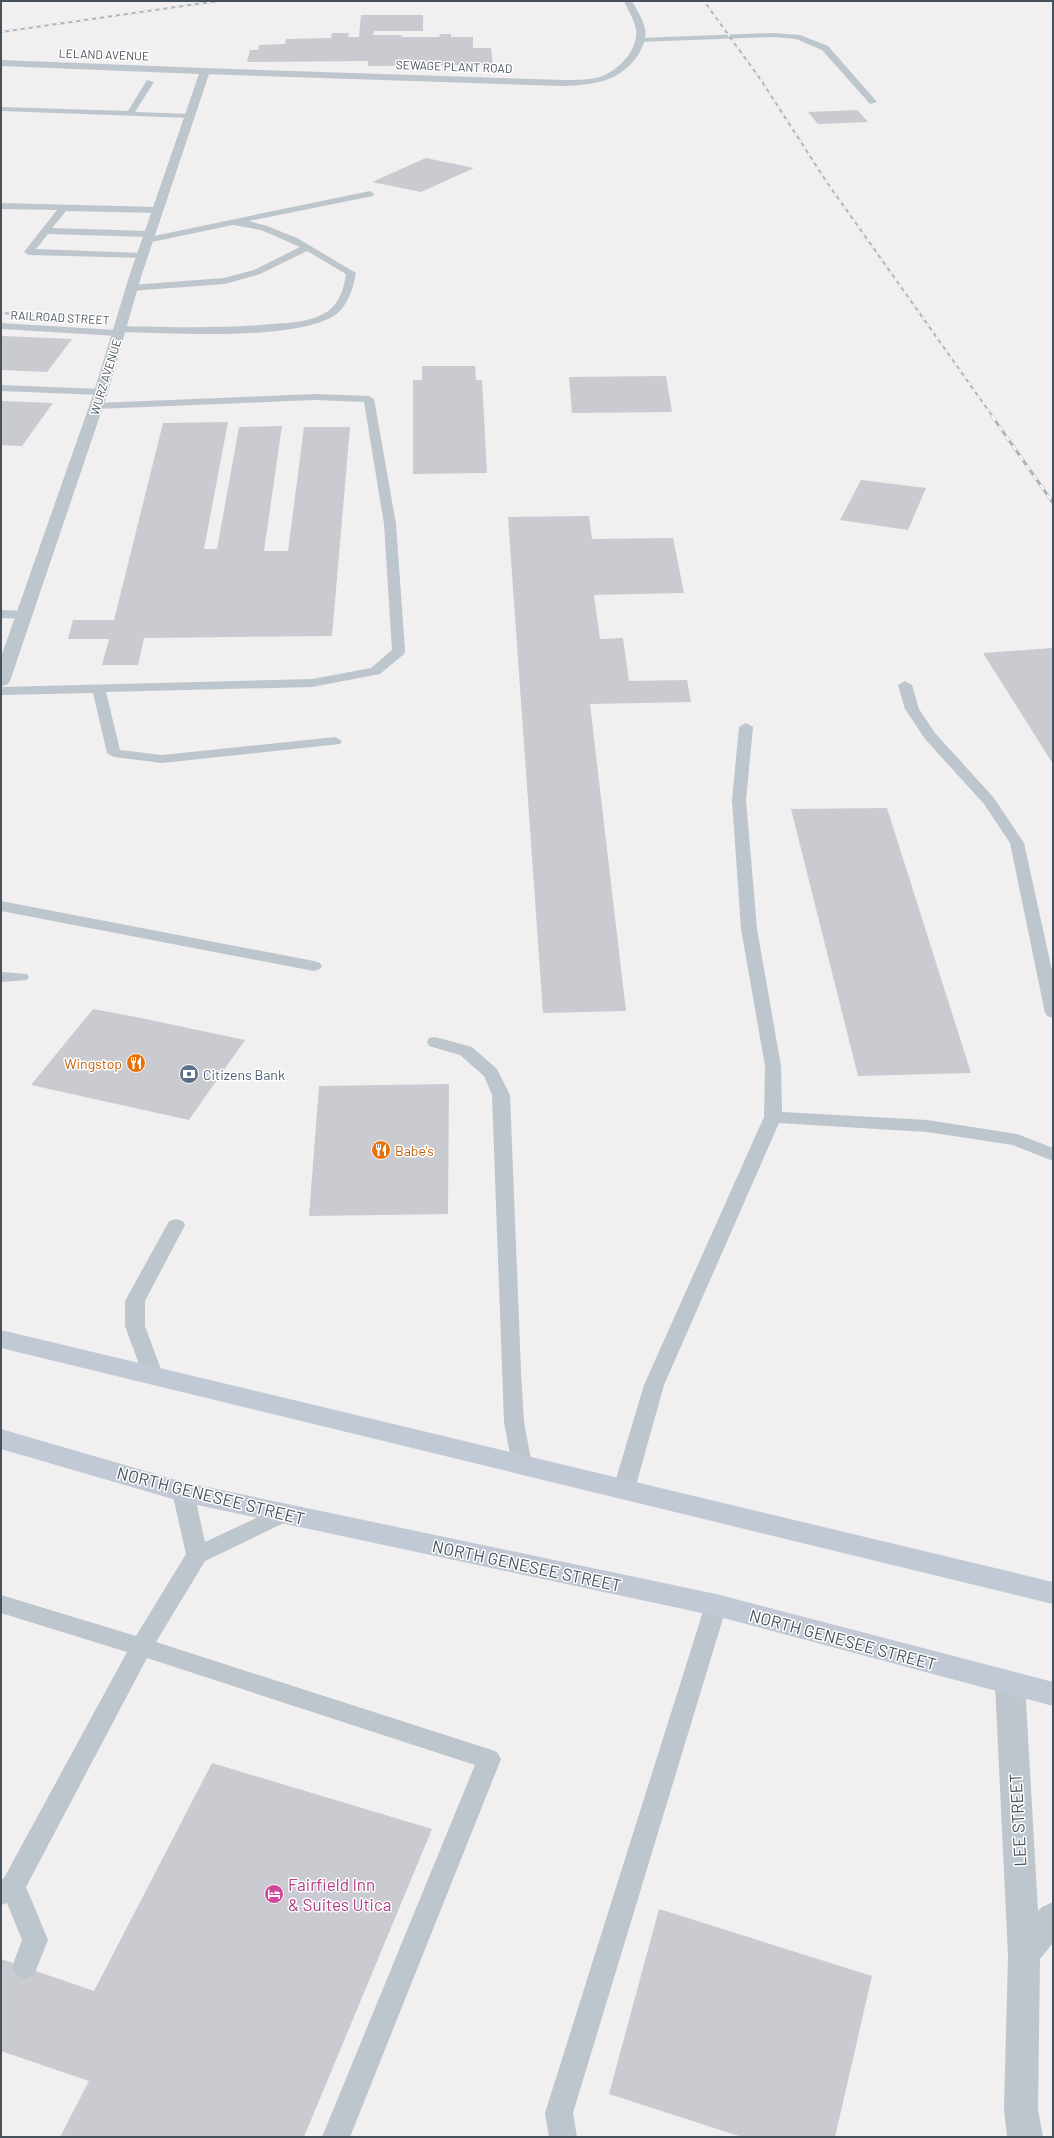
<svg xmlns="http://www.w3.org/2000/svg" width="1054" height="2138" viewBox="0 0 1054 2138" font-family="Barlow,sans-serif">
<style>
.building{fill:#c9cbd1}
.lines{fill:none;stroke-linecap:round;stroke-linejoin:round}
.service{fill:#bdc6cd;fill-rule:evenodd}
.minor{fill:#bdc6cd;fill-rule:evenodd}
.tertiary{fill:#bdc6cd;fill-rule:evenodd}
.secondary{fill:#c0c9d5;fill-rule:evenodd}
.rail-far1-casing{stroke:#b1b4b9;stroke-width:2}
.rail-casing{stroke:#b1b4b9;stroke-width:3}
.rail-far1{stroke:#fff;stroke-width:1.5;stroke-dasharray:4;stroke-linecap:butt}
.rail{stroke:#fff;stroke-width:2;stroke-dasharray:6;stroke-linecap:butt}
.labels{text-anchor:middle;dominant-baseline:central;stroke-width:3;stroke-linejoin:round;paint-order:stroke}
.far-street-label{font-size:12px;fill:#47515c;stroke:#fff}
.food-label{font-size:14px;fill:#c56008;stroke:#fff;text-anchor:end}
.service-label{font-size:14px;fill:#4e5e75;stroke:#fff;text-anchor:start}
.near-street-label{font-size:17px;fill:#47515c;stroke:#fff}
.near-hotel-label{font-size:17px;fill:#b23c85;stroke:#fff;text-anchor:start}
</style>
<rect width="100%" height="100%" fill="#f1efef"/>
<!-- building -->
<g class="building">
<polygon points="361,15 423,15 423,31 374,31 373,35 403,35 400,37 440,37 439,34 451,34 451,37 473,37 473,48 491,48 493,65 368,66 368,61 247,62 250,50 258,50 259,45 285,44 286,39 331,38 332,33 349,33 348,37 359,37"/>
<polygon points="857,110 868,122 818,124 808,112"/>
<polygon points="426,158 474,168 421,192 372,182"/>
<polygon points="1,336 72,339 47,372 1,370"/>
<polygon points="422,366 475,366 476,380 482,380 487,473 413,474 413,380 422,380"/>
<polygon points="666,376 672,412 572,413 569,377"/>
<polygon points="1,401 53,403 22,446 1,445"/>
<polygon points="228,422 204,549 217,549 239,427 282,426 264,551 288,551 304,427 350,427 332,636 144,638 138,665 102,665 109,639 68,639 73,620 114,620 163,423"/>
<polygon points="861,480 926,488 908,530 840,520"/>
<polygon points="589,516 592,539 673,538 684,593 594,595 600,639 623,638 629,681 687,680 691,702 590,704 626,1011 543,1013 508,517"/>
<polygon points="1053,648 1053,764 983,653"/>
<polygon points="887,808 971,1073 858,1076 791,809"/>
<polygon points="93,1009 141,1018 245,1040 189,1120 31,1085"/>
<polygon points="449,1084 448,1214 309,1216 319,1086"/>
<polygon points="212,1763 432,1829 304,2137 60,2137 89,2081 1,2051 1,1959 94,1991"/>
<polygon points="659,1909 872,1976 835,2137 742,2137 609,2094"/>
</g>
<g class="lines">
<!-- service -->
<g class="service">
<polygon points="773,33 800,35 828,46 877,102 870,104 822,50 796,39 773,37 640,42 636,40 640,38"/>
<polygon points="147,80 154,82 135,112 189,114 192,114 192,118 1,111 1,107 128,111"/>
<path d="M370 191 374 194 373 196 249 221 267 226 297 238 356 273C353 289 347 309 332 317 288 341 174 333 122 332V335L118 336 1 329V323L115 330V327L119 326C170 327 221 329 272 324 289 323 309 322 325 313 339 305 344 289 346 274L307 251 260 274 225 284 131 291 126 288 131 285 224 278 254 270 300 247 261 230 233 225 147 243 142 240 144 238Z"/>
<polygon points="1,203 157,207 161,210 157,213 66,211 52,228 149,231 153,234 149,237 48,234 36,249 142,253 145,254 145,258 29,255 24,252 57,210 1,209"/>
<polygon points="1,385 101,389 106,392 101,395 1,391"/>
<polygon points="315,394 369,396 374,399 396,524 405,651 404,654 380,674 312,687 106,692 120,750 162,755 335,737 342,741 340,744 162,763 114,757 107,753 93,693 1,695 1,687 312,679 371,668 392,650 384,524 364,402 315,400 96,409 91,406 96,403"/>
<polygon points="1,610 24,611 30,615 24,619 1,618"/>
<polygon points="905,681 912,685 919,709 935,733 994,798 1024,843 1053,975 1053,1018 1047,1016 1045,1013 1010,843 984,804 925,739 905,709 898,685"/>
<polygon points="746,723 753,727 746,800 757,929 781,1066 782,1112 927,1120 1017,1134 1053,1148 1053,1161 1013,1145 927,1132 779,1123 664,1385 635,1489 631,1495 624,1497 617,1495 613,1489 644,1385 764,1117 765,1066 741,929 732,800 739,727"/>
<polygon points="1,901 314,961 320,963 322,966 320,969 314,971 1,911"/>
<polygon points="1,972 27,974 29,977 27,980 1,982"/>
<polygon points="435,1037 472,1047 497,1069 510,1095 521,1371 524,1422 532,1465 529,1471 522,1473 515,1471 512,1465 504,1422 492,1095 484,1076 460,1055 429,1046 427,1042 429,1038"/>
<polygon points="176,1219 183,1221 185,1225 145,1301 145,1326 163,1375 160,1380 153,1382 146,1380 143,1375 125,1326 125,1301 167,1225 169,1221"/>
<polygon points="183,1484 190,1486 194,1492 205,1542 282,1506 290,1508 293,1514 290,1520 205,1561 156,1642 489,1749 497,1752 501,1759 350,2137 322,2137 475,1765 147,1658 26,1887 48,1940 34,1975 25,1979 16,1975 12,1967 22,1940 7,1903 1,1905 1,1880 4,1878 127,1652 1,1613 1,1595 136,1636 186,1554 172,1492 176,1486"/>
<polygon points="716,1596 724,1599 727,1605 573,2113 577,2137 549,2137 545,2113 705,1605 708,1599"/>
</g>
<!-- minor -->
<g class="minor">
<path d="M624 1H632C637 10 643 19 645 29 647 38 643 47 638 55 620 82 593 85 563 86L205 74 200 71 205 68 563 80C575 80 588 80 600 77 618 71 639 50 636 29 634 19 628 10 624 1Z"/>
<polygon points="1010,1672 1020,1675 1025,1684 1038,1911 1042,1907 1053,1902 1053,1943 1040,1959 1038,2109 1043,2137 1007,2137 1004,2109 1008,1955 995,1684 1000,1675"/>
</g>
<!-- tertiary -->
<polygon class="tertiary" points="1,60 205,68 210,71 141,277 107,395 10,681 7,685 1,686 1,657 93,395 129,277 199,74 1,66"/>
<!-- secondary -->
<g class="secondary">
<polygon points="1,1330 1053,1582 1053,1604 1,1348"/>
<polygon points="1,1429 183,1482 716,1594 1053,1682 1053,1706 716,1616 183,1502 1,1449"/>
</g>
<defs>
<g id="rail-far1">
<polyline points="704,1 761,80 826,181 993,417"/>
<polyline points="1,32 218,1"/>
<polyline points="1,313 87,318"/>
</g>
<polyline id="rail" points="992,416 1053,503"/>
</defs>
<!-- rail-far1 casing -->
<use href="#rail-far1" class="rail-far1-casing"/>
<!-- rail casing -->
<use href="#rail" class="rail-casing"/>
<!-- rail-far1 -->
<use href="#rail-far1" class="rail-far1"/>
<!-- rail -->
<use href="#rail" class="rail"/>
</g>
<!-- icons -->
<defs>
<symbol id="restaurant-disc" viewBox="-11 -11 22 22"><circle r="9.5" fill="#e8710a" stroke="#fff"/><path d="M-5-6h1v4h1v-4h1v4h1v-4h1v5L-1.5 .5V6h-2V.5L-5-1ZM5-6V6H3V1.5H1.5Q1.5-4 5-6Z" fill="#fff"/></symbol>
<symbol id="bank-disc" viewBox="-11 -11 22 22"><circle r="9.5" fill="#5c6f8a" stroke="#fff"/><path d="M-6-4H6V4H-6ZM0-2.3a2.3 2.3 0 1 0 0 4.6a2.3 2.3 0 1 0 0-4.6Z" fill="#fff"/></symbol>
<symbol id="hotel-disc" viewBox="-11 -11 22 22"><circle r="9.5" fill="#d1479c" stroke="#fff"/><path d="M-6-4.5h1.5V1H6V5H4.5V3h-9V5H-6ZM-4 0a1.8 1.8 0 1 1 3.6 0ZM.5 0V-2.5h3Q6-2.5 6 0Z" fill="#fff"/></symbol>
</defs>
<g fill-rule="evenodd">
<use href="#restaurant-disc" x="125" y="1052" width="22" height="22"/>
<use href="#bank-disc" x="178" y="1063" width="22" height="22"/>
<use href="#restaurant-disc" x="370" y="1139" width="22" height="22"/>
<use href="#hotel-disc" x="263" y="1883" width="22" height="22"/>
</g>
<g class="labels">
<!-- far-street labels -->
<g class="far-street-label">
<text transform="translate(104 54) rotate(2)">LELAND AVENUE</text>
<text transform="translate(454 66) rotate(2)">SEWAGE PLANT ROAD</text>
<text transform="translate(60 317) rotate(3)">RAILROAD STREET</text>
<text transform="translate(105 377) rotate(-73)">WURZ AVENUE</text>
</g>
<!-- food labels -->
<g class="food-label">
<text x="122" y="1063">Wingstop</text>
<text x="395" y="1150" text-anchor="start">Babe's</text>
</g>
<!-- service labels -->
<g class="service-label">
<text x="203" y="1074">Citizens Bank</text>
</g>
<!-- near-street labels -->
<g class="near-street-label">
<text transform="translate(211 1495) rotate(14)">NORTH GENESEE STREET</text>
<text transform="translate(527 1565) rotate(12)">NORTH GENESEE STREET</text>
<text transform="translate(843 1639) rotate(15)">NORTH GENESEE STREET</text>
<text transform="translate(1017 1820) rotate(-93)">LEE STREET</text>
</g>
<!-- near-hotel labels -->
<g class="near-hotel-label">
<text x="288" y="1884">Fairfield Inn<tspan x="288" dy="20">&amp; Suites Utica</tspan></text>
</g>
</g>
<!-- border -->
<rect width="1054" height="2138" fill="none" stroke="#47515c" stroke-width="4"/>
</svg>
